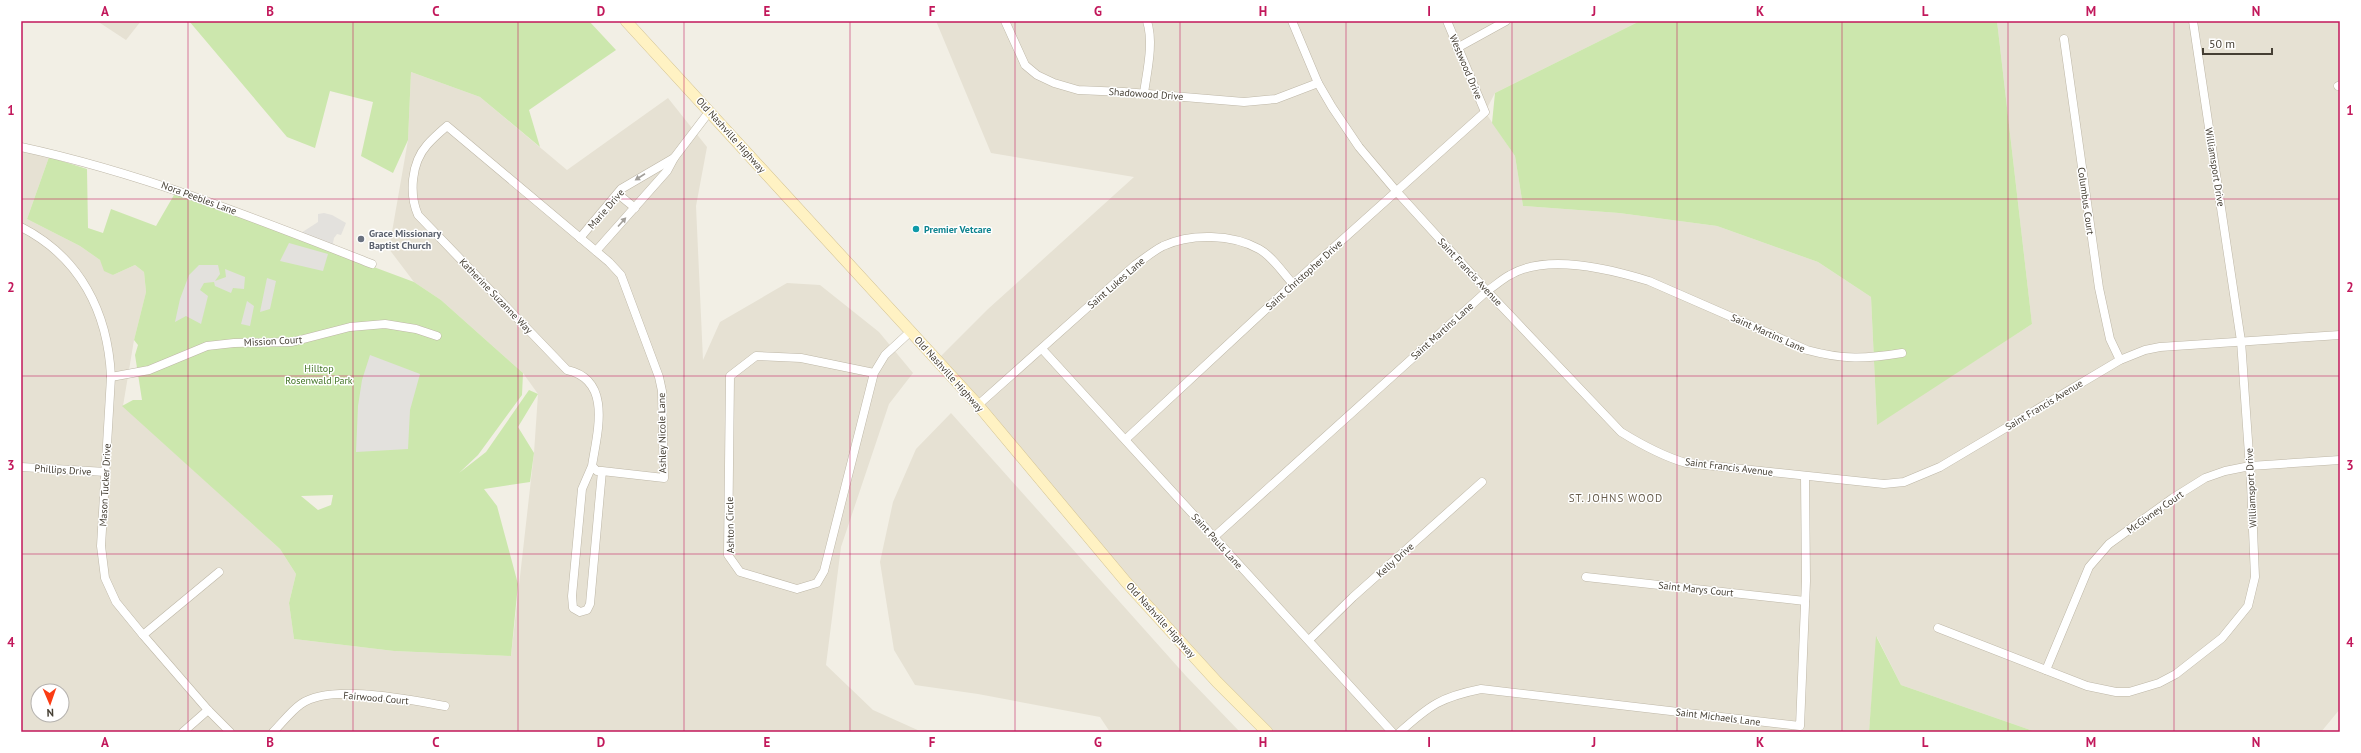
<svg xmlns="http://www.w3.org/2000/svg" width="2361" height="753" viewBox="0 0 2361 753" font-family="'PT Sans',sans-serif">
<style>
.residential{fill:#e6e1d3;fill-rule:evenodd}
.green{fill:#cce7ad;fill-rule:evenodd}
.parking{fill:#e3e1dd}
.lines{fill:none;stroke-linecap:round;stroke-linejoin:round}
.street-casing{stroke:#beb7a7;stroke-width:9}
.secondary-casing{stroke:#d3c394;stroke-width:12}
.street{stroke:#fff;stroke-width:8}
.secondary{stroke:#fff2c3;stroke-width:11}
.oneway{fill:#a29f9a}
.grid{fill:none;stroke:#c2185b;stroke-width:1;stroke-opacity:0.55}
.culture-dot{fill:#0f9aa8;stroke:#fff;stroke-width:1.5}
.worship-dot{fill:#6b7280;stroke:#fff;stroke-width:1.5}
.labels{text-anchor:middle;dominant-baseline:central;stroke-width:3;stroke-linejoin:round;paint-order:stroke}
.street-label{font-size:10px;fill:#453f34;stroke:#fff}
.culture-label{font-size:10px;font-weight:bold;fill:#0d838f;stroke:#fff;text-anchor:start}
.worship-label{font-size:10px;font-weight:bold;fill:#5b616d;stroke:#fff;text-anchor:start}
.park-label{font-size:10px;fill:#447628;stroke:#fff}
.neighbourhood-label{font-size:11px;letter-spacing:1px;fill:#685d4c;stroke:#fff}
.neatline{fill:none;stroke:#c2185b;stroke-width:1.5}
.grid-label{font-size:13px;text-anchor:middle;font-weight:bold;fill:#c2185b}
</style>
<rect width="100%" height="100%" fill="#f2efe5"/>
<!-- residential -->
<g class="residential">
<polygon points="97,21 141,21 126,40"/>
<polygon points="936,21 1640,21 1495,93 1485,112 1515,156 1523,206 1619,213 1717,226 1818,262 1871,297 1877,424 2032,324 1997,21 2340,21 2340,709 2321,732 2036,732 1901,685 1877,637 1869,732 1267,732 1217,682 937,360 988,309 1134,177 991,153"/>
<path d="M411 72 480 97 567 170 668 98 707 147 696 206 703 360 720 322 787 283 820 285 879 332 913 373 889 404 841 547 826 665 873 710 922 732H21V145L49 157 27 219 80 246 100 260 113 275 135 265 144 272 146 292 134 340 123 406 280 549 296 574 289 603 294 639 394 651 511 656 534 453 538 394 523 373 441 300 414 282 389 249 408 140ZM38 691H62V715H38Z"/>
<polygon points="951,413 1186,676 1240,732 1110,732 1100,717 978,694 915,685 894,650 880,562 893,502 916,449"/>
</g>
<!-- green -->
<g class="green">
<polygon points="189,21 589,21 616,50 529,110 540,147 480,97 411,72 408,140 393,173 361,156 373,102 330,91 315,148 287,137"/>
<polygon points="1640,21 1997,21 2032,324 1877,425 1871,297 1818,262 1717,226 1619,213 1523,206 1515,156 1492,123 1495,93"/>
<path d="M49 157 87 169 88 228 103 233 111 209 156 226 174 195 183 196 414 282 441 300 523 373 522 395 478 455 459 473 486 452 529 390 538 394 518 427 534 453 530 482 484 489 497 506 518 584 511 656 394 651 294 639 289 603 296 574 280 549 122 406 133 400H142L135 355 138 345 134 340 146 292 144 272 135 265 113 275 104 271 100 260 80 246 27 219ZM333 495 331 505 318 510 301 496Z"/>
<polygon points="1876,636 1901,685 2036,732 1869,732"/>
</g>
<!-- parking -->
<g class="parking">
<polygon points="324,213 332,215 346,223 341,235 337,234 334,238 333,243 336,246 301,233 318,222 318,214"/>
<polygon points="289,243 328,254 323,271 280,261"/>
<polygon points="199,265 218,265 220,274 215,281 226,277 225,269 245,277 244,289 233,288 231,293 215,286 214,282 204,283 200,290 208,296 201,324 186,316 175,322 180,299 189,275"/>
<polygon points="267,278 276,281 270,309 260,312"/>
<polygon points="247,301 254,306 250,326 241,324"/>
<polygon points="370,355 420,374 410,410 408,449 356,452 358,406 362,380"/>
</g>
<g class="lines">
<defs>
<g id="street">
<polyline points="1005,21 1025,65 1037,75 1054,83 1078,90 1124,92 1244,102 1276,99 1318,83"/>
<path d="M1292 21 1318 83 1332 107 1359 147 1397 192 1487 291 1621 432C1642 445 1662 456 1686 463L1884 484 1904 482 1940 467 2120 360 2145 350 2160 347 2340 335"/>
<polyline points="2064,39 2099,288 2110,339 2120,360"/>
<polyline points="1457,48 1506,21"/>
<polyline points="2338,86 2340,85"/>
<path d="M1144 93C1147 71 1154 43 1147 21"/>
<path d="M21 147C142 173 257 219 372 264"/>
<polyline points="618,194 635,208"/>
<path d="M21 227C80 257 108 312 111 377L101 546 105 578 116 602 143 635 208 710 230 732"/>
<polyline points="580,238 621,189 674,158"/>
<polyline points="596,251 667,171 674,158 709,112"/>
<polyline points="1042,349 1392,732"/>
<polyline points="874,373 801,358 756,356 730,376 728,555 740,572 797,589 817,583 824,571 874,373 885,355 910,332"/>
<polyline points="111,377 149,370 207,346 234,343 292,342 350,327 385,324 416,329 437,336"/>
<path d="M978 405 1135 265C1144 259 1153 251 1163 246 1191 233 1232 234 1259 249 1272 256 1283 273 1293 284"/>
<polyline points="1126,439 1293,284 1485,112 1447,21"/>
<path d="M592 466 582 489 572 596 573 608 580 612 587 610 590 604 602 471 664 478 662 391 659 377 621 275 609 262 447 126C440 132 433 138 427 145 411 163 409 194 418 215L567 370C613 380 597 433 592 466L597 471H602"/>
<polyline points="21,467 106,472"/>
<path d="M1214 537 1487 291C1495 286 1502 279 1510 275 1547 253 1610 269 1649 281L1807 350C1844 360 1865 359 1902 353"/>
<polyline points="1586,577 1805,601"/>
<polyline points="1938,628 2087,686 2116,692 2129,692 2159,683 2176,674 2222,638 2248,606 2255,577 2251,483 2241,341 2193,21"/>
<polyline points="143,635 219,572"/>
<polyline points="1309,640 1353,597 1482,482"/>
<polyline points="2046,670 2089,567 2109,544 2173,498 2205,478 2225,471 2250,466 2340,460"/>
<polyline points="183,732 208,710"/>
<path d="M273 732C282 723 291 711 301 704 331 683 410 700 445 706"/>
<path d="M1400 732C1430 705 1441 697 1481 689L1800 726 1806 581 1805 476"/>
</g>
<polyline id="secondary" points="626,21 978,405 1126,582 1217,682 1267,732"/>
</defs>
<!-- street casing -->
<use href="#street" class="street-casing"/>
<!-- secondary casing -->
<use href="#secondary" class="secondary-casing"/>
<!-- street -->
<use href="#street" class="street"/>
<!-- secondary -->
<use href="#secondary" class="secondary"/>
</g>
<!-- one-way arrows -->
<defs><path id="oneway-solid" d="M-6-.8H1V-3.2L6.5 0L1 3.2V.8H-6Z"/></defs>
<g class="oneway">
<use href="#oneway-solid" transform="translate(640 177) rotate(147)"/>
<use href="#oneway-solid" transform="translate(622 222) rotate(-48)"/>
</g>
<!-- grid -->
<path class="grid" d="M188 21V732M353 21V732M518 21V732M684 21V732M850 21V732M1015 21V732M1180 21V732M1346 21V732M1512 21V732M1677 21V732M1842 21V732M2008 21V732M2174 21V732M21 199H2340M21 376H2340M21 554H2340"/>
<!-- markers -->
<circle class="culture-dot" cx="916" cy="229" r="4"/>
<circle class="worship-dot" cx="361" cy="239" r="4"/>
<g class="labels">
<!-- street labels -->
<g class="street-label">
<text transform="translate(1466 67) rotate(67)">Westwood Drive</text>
<text transform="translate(1146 94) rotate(4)">Shadowood Drive</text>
<text transform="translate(731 135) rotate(48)">Old Nashville Highway</text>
<text transform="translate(2215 167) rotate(81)">Williamsport Drive</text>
<text transform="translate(199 198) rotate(20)">Nora Peebles Lane</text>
<text transform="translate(2086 201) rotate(82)">Columbus Court</text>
<text transform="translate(606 209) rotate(-49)">Marie Drive</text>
<text transform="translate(1470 272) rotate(47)">Saint Francis Avenue</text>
<text transform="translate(1304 275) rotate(-42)">Saint Christopher Drive</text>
<text transform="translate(1116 283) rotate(-41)">Saint Lukes Lane</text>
<text transform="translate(496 296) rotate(46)">Katherine Suzanne Way</text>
<text transform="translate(1442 331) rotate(-42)">Saint Martins Lane</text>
<text transform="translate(1768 333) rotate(24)">Saint Martins Lane</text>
<text transform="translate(273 341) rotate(-3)">Mission Court</text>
<text transform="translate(949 374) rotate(48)">Old Nashville Highway</text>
<text transform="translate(2044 405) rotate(-31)">Saint Francis Avenue</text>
<text transform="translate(662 433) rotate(-91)">Ashley Nicole Lane</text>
<text transform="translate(1729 467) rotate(7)">Saint Francis Avenue</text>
<text transform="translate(63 470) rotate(4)">Phillips Drive</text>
<text transform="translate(105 485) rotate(-87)">Mason Tucker Drive</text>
<text transform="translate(2251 488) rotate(-93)">Williamsport Drive</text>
<text transform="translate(2155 512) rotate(-35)">McGivney Court</text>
<text transform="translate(730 525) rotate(-91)">Ashton Circle</text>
<text transform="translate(1217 541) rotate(48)">Saint Pauls Lane</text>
<text transform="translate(1395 560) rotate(-42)">Kelly Drive</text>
<text transform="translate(1696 589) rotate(6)">Saint Marys Court</text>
<text transform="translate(1161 620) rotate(48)">Old Nashville Highway</text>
<text transform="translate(376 698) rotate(5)">Fairwood Court</text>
<text transform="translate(1718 717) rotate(7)">Saint Michaels Lane</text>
</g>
<!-- culture labels -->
<g class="culture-label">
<text x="924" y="229">Premier Vetcare</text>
</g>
<!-- worship labels -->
<g class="worship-label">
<text x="369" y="233">Grace Missionary<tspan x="369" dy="12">Baptist Church</tspan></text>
</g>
<!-- park labels -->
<g class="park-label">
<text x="319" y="368">Hilltop<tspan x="319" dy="12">Rosenwald Park</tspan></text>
</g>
<!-- neighbourhood labels -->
<g class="neighbourhood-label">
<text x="1616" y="498">ST. JOHNS WOOD</text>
</g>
</g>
<!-- border -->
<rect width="2361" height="753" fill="none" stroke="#ffffff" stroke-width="44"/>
<!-- north arrow -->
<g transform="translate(50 703) rotate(178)"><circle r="19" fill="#ffffff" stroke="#b5b2ae"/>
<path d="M0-3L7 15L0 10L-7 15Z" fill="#fa3c14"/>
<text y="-6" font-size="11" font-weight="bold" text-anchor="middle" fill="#453f34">N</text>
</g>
<!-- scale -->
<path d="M2203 48v6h69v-6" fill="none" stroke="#453f34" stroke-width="2"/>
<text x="2209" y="48" font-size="12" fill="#453f34" stroke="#ffffff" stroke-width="3" paint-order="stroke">50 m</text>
<rect x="22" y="22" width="2317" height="709" class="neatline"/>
<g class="grid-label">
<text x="105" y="16">A</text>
<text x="270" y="16">B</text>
<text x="436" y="16">C</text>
<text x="601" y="16">D</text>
<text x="767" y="16">E</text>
<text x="932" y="16">F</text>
<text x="1098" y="16">G</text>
<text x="1263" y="16">H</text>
<text x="1429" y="16">I</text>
<text x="1594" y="16">J</text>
<text x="1760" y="16">K</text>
<text x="1925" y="16">L</text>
<text x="2091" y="16">M</text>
<text x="2256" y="16">N</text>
<text x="11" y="115">1</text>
<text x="2350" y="115">1</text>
<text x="11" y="292">2</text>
<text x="2350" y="292">2</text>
<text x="11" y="470">3</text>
<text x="2350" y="470">3</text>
<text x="11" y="647">4</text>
<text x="2350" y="647">4</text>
<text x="105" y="747">A</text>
<text x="270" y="747">B</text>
<text x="436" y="747">C</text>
<text x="601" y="747">D</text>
<text x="767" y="747">E</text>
<text x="932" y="747">F</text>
<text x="1098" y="747">G</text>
<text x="1263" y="747">H</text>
<text x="1429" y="747">I</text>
<text x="1594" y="747">J</text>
<text x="1760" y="747">K</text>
<text x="1925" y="747">L</text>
<text x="2091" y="747">M</text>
<text x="2256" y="747">N</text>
</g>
</svg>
